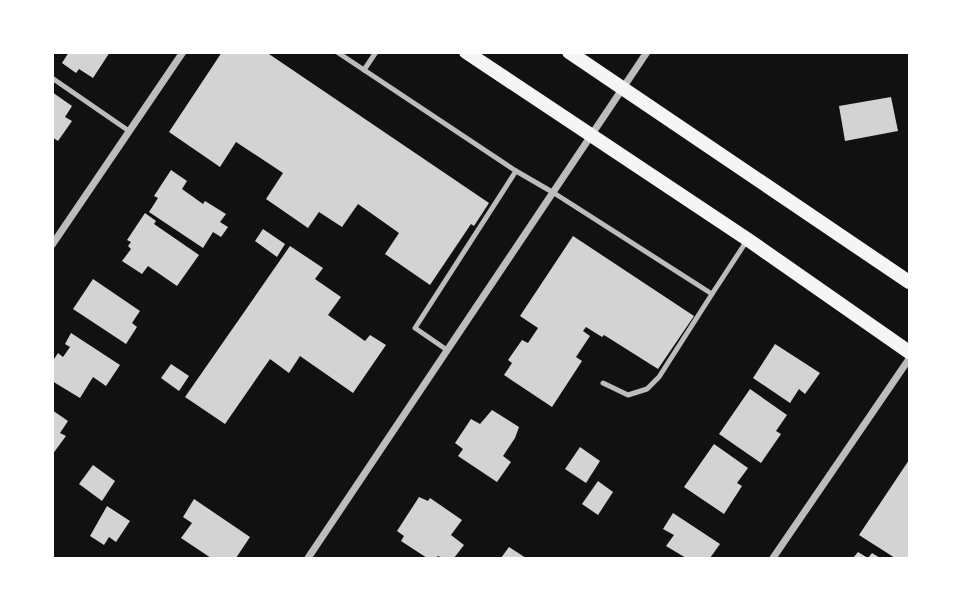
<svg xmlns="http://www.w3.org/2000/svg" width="962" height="611" viewBox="0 0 962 611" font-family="'Alegreya Sans',sans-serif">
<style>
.building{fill:#d3d3d3}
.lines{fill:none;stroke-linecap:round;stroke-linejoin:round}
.service{stroke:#bcbcbc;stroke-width:5}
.minor{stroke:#bcbcbc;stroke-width:7}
.secondary{stroke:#f5f5f5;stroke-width:14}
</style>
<rect width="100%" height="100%" fill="#111"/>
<!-- building -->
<g class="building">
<polygon points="69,52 110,52 93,78 79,69 76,73 62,63"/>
<polygon points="222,52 266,52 489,203 474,226 471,224 430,285 385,254 399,233 358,204 342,227 319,212 308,228 266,199 283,173 236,142 220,167 169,132"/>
<polygon points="52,92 72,106 65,117 72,121 58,141 52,137"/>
<polygon points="891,97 898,131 845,141 839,106"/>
<polygon points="171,170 187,181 182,189 203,204 205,201 226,214 220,222 228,227 221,237 213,232 203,248 149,212 158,198 154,196"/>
<polygon points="145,213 156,221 154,224 199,255 177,286 148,266 142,274 122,261 131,249 128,246 131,242 127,240"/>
<polygon points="263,229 285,244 277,257 255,241"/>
<polygon points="573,236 694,316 658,369 604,335 602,337 586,327 583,331 590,336 576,357 582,361 552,407 504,375 512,363 508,360 522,340 528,343 538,328 520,316"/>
<polygon points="290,246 323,268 315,279 341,297 328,315 365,341 370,335 386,345 353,393 300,356 289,373 270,359 225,424 185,397"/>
<polygon points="93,279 140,311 132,323 137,327 126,344 73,309"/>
<polygon points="71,333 120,365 106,386 93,377 80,398 52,381 52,362 58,353 63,357 70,347 65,344"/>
<polygon points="775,344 820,373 805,394 799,389 790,403 753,378"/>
<polygon points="171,364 189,376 179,391 161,378"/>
<polygon points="750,389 787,415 776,431 781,434 761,463 719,434"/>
<polygon points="52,410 68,421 60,433 66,436 52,455"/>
<polygon points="492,410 519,427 515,438 503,456 511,462 497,482 458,456 463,449 455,443 471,419 480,424"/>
<polygon points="714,444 748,468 737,483 742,486 724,514 684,487"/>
<polygon points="580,447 600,461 586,483 565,469"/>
<polygon points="909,460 909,557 895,558 859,535"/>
<polygon points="93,465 115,481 102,501 79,484"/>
<polygon points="598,481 613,492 598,515 582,504"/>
<polygon points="419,497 428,501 430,498 462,520 451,535 464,545 454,558 443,558 438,556 436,558 427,558 401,541 404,536 397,531"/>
<polygon points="194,499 250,537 236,558 211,558 181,538 192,523 183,517"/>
<polygon points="107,506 130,521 116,542 109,537 104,545 90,536"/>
<polygon points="673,513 720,544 710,558 686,558 666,546 674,535 663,529"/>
<polygon points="509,547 526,558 501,558"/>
<polygon points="858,552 868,558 872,553 880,558 853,558"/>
</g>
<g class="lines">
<!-- service -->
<g class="service">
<polyline points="337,52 516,171 554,193 712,294 746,242"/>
<polyline points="364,70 376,52"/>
<polyline points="52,78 129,131"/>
<polyline points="447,350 415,328 516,171"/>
<polyline points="603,383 628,395 647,389 659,377 712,294"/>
</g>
<!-- minor -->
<g class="minor">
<polyline points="52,245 183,52"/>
<polyline points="308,558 647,52"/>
<polyline points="773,558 909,359"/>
</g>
<!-- secondary -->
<g class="secondary">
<polyline points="466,52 747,239 909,352"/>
<polyline points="569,52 909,282"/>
</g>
</g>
<!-- border -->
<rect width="962" height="611" fill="none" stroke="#ffffff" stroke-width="108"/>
</svg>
